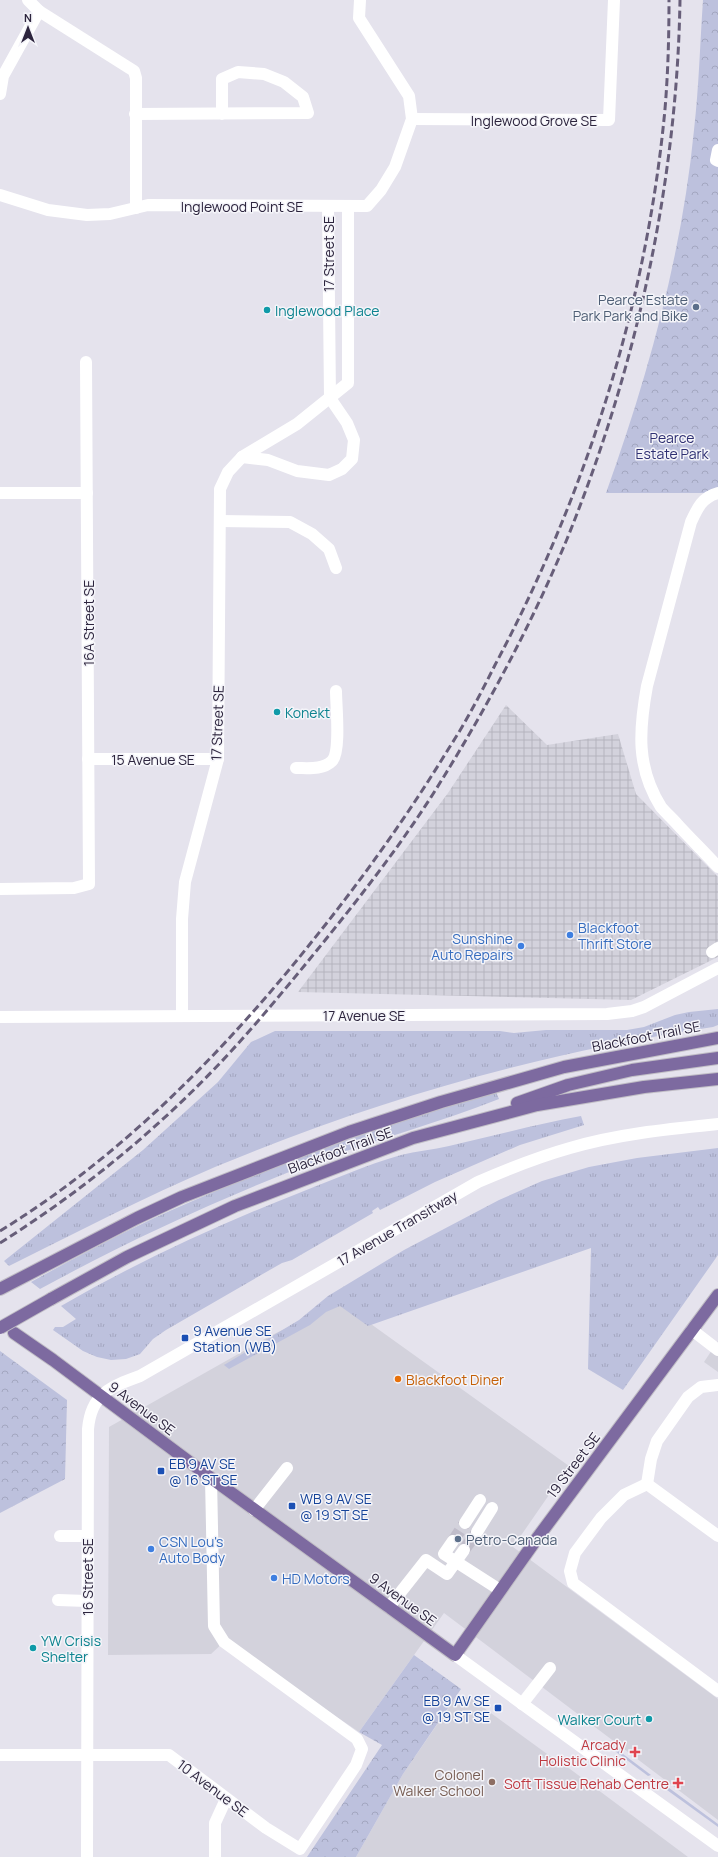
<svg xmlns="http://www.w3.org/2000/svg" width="718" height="1857" viewBox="0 0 718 1857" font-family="Manrope,sans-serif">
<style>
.built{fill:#d3d2dc}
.industrial{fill:url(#industrial-grid)}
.grass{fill:url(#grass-tufts)}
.park{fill:url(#park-crowns)}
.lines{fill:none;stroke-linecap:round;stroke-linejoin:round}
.minor-tunnel{stroke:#c0bdca;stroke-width:12;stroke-dasharray:12 6;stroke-linecap:butt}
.major-casing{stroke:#c0bdc5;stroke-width:14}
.minor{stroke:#fff;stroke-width:12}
.major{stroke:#7d6aa0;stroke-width:12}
.rail{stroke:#675e79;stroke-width:3;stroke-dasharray:8 4;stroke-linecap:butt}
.major-bridge-casing{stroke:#c0bdc5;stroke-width:14;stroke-linecap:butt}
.major-bridge{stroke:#7d6aa0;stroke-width:12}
.service-dot{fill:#5c6f8a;stroke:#f4f4f9;stroke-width:1.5}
.culture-dot{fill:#0f9aa8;stroke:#f4f4f9;stroke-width:1.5}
.shop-dot{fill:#3f7fe0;stroke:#f4f4f9;stroke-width:1.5}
.transit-dot{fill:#1a4fb4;stroke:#f4f4f9;stroke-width:1.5}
.food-dot{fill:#e8710a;stroke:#f4f4f9;stroke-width:1.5}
.health-dot{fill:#e0444e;stroke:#f4f4f9;stroke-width:1.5}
.education-dot{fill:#8d6e63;stroke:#f4f4f9;stroke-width:1.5}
.labels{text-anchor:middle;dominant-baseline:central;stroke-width:3;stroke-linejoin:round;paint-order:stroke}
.street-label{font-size:14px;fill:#2c243d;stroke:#f4f4f9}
.service-label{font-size:14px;fill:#4e5e75;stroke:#f4f4f9;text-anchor:end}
.culture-label{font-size:14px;fill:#0d838f;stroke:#f4f4f9;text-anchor:start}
.park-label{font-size:14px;fill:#2f3073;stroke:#f4f4f9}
.shop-label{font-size:14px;fill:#366cbe;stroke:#f4f4f9;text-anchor:start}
.transit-label{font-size:14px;fill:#164399;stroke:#f4f4f9;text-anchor:start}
.food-label{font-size:14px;fill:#c56008;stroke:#f4f4f9;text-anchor:start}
.health-label{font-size:14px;fill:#be3a42;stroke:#f4f4f9;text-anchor:end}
.education-label{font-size:14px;fill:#785e54;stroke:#f4f4f9;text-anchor:end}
</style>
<defs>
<pattern id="industrial-grid" width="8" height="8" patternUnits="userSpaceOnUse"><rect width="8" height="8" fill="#d3d2dc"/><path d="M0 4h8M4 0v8" fill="none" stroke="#b5b4be"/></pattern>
<pattern id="grass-tufts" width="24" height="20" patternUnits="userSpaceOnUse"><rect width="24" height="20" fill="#bdc1dd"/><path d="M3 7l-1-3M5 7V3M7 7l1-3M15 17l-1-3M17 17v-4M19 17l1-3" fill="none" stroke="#a3a6bf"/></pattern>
<pattern id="park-crowns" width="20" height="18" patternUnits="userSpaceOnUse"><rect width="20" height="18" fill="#bdc1dd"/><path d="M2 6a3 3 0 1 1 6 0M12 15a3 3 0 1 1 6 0" fill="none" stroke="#a3a6bf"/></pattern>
</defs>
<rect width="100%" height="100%" fill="#e5e3ed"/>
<!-- built -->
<g class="built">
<polygon points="343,1304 569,1466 513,1547 718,1699 718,1820 444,1613 359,1732 225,1641 211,1654 108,1655 109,1427 270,1336 330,1307"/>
<polygon points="718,1341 718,1372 704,1362"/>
<polygon points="456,1697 469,1697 565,1767 566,1766 688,1857 356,1857 403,1774"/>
</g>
<!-- industrial -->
<polygon class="industrial" points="506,705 547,745 618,734 636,794 718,877 718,957 631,1000 298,992 448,793"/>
<!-- grass -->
<g class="grass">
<path d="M718 1009V1025L713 1027C540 1053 376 1100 215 1167 145 1197 77 1232 9 1266L4 1261 143 1150 218 1082 251 1042 275 1031H500L514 1033 546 1030H627L644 1027 675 1015 689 1012Z"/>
<path d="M496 1092 499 1099C438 1123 374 1140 312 1163 219 1199 128 1241 40 1289L31 1282C82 1254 134 1226 188 1203 288 1159 391 1123 496 1092Z"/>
<path d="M581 1116 584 1125 520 1145 435 1182 380 1210 378 1207 372 1211 373 1213 292 1260 282 1263 261 1275 166 1330 153 1339 140 1354 126 1359 111 1360 97 1357 83 1351 53 1330 55 1327H63L76 1319 61 1306C137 1262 217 1225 299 1193 332 1180 366 1165 401 1155 416 1151 433 1150 449 1146 493 1136 537 1124 581 1116Z"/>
<polygon points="718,1148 718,1255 623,1390 588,1369 591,1248 368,1326 340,1306 326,1312 310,1325 229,1369 224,1365 299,1320 328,1296 404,1250 499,1200 542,1181 589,1167 637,1158"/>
<polygon points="607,1745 615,1748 651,1775 648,1776"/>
<polygon points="665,1785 718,1824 718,1827 667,1790"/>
</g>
<!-- park -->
<g class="park">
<path d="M703 0H718V493H606C648 376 682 254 694 130 699 87 700 43 703 0Z"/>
<polygon points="0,1351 67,1400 65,1479 0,1513"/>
<polygon points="414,1655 461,1689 403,1774 356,1857 307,1857 382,1745 359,1732"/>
</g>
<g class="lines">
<!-- minor-tunnel -->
<g class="minor-tunnel">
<polyline points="453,1541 465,1523"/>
<polyline points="464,1550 477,1532"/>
</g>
<defs>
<g id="major">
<polyline points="517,1103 568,1085 632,1070 718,1058"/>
<polyline points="0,1289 137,1218 182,1197 349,1132 441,1102 564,1067 718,1038"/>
<polyline points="51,1299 127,1257 235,1206 413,1138 537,1105 644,1087 718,1079"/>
<polyline points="14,1333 53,1360 211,1478 455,1655 538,1537 718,1295"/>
</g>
</defs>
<!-- major casing -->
<use href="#major" class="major-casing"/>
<!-- minor -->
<g class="minor">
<polyline points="39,11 134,71 136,78 136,208"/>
<polyline points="0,94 3,76 39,11 28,0"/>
<polyline points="135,114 308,113 303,97 284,82 264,74 238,72 222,79 222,114"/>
<polyline points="412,119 609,120 614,0"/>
<polyline points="718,150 716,160 718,161"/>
<polyline points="0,195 48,210 87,215 110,214 148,205 367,206 381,190 395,167 412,119 409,96 359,18 360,0"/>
<polyline points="242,457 268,460 297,471 329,475 342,469 352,459 354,440 347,423 330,398 328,206"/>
<polyline points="0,493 87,493"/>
<path d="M718 493C702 497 697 509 691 522L647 686C639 730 636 767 661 807 666 813 673 819 678 825 691 839 705 853 718 867"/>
<polyline points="220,521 290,522 312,534 329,549 336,568"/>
<polyline points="88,759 218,759"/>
<path d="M296 768C308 768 323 770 332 761 341 752 336 705 336 691"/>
<polyline points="0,889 74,888 89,884 86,362"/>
<polyline points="712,952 718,948"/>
<polyline points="182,1015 182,919 185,882 218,759 220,489 228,472 242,457 297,424 348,383 348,206"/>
<polyline points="0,1017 607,1014 632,1011 644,1007 718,968"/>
<polyline points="692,1330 718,1350"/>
<polyline points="647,1484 624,1495 601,1518 575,1553 570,1571 573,1583 718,1691"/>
<polyline points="647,1484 651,1459 657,1441 688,1397 701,1387 718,1385"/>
<polyline points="647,1484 718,1536"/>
<polyline points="254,1510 287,1468"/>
<polyline points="465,1523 480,1500"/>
<polyline points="477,1532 492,1508"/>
<polyline points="60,1536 87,1536"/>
<polyline points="453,1541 444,1554 500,1590"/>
<polyline points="58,1600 87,1601"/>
<polyline points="389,1607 426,1560 447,1574 464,1550"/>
<polyline points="455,1655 718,1846"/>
<polyline points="522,1704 550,1668"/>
<polyline points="0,1755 169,1755 266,1828 300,1849 356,1765 362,1749 357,1739 224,1642 214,1626 211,1478"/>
<path d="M87 1857 88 1429C91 1394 110 1387 140 1376L478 1182C508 1169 538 1157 570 1148 617 1134 669 1129 718 1124"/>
<polyline points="215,1857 215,1823 226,1799"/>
</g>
<!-- major -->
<use href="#major" class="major"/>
<!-- rail -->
<g class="rail">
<path d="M0 1231C122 1156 225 1051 314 939 363 878 408 815 449 748 466 722 481 693 495 665 586 494 647 303 665 109 668 73 669 37 669 0"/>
<path d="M0 1243C81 1192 157 1130 222 1061 253 1028 281 994 309 960 353 906 396 852 433 794 484 713 530 628 567 539 636 369 677 184 680 0"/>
</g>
<defs>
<polyline id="major-bridge" points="0,1328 51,1299"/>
</defs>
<!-- major-bridge casing -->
<use href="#major-bridge" class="major-bridge-casing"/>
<!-- major-bridge -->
<use href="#major-bridge" class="major-bridge"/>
</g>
<!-- markers -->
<g class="service-dot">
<circle cx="696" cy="307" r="4"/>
<circle cx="458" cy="1539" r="4"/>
</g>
<g class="culture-dot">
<circle cx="267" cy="310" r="4"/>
<circle cx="277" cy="712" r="4"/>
<circle cx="33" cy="1648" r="4"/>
<circle cx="649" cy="1719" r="4"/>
</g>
<g class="shop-dot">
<circle cx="570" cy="935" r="4"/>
<circle cx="521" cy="946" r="4"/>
<circle cx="151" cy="1549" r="4"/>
<circle cx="274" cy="1578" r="4"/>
</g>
<g class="transit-dot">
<rect x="181" y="1334" width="8" height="8" rx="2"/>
<rect x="157" y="1467" width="8" height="8" rx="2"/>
<rect x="288" y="1502" width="8" height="8" rx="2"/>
<rect x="494" y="1704" width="8" height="8" rx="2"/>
</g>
<circle class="food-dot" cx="398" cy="1379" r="4"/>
<g class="health-dot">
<path d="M633 1746h4v4h4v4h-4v4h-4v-4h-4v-4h4z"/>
<path d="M676 1777h4v4h4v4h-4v4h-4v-4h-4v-4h4z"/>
</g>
<circle class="education-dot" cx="492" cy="1782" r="4"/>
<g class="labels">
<!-- street labels -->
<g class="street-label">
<text x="534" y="120">Inglewood Grove SE</text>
<text x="242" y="206">Inglewood Point SE</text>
<text transform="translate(328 254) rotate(-90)">17 Street SE</text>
<text transform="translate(88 623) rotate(-90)">16A Street SE</text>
<text transform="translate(217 723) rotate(-88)">17 Street SE</text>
<text x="153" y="759">15 Avenue SE</text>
<text x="364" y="1015">17 Avenue SE</text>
<text transform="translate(646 1036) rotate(-11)">Blackfoot Trail SE</text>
<text transform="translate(340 1150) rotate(-20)">Blackfoot Trail SE</text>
<text transform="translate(397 1228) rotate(-30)">17 Avenue Transitway</text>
<text transform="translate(142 1408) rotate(37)">9 Avenue SE</text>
<text transform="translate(573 1465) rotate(-53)">19 Street SE</text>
<text transform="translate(87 1577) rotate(-90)">16 Street SE</text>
<text transform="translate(403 1599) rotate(36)">9 Avenue SE</text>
<text transform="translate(213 1788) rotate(37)">10 Avenue SE</text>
</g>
<!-- service labels -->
<g class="service-label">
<text x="688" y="299">Pearce Estate<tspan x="688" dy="16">Park Park and Bike</tspan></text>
<text x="466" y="1539" text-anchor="start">Petro-Canada</text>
</g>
<!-- culture labels -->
<g class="culture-label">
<text x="275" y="310">Inglewood Place</text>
<text x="285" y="712">Konekt</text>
<text x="41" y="1640">YW Crisis<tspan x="41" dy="16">Shelter</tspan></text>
<text x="641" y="1719" text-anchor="end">Walker Court</text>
</g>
<!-- park labels -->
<g class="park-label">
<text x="672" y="437">Pearce<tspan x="672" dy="16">Estate Park</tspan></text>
</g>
<!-- shop labels -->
<g class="shop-label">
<text x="578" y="927">Blackfoot<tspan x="578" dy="16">Thrift Store</tspan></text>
<text x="513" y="938" text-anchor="end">Sunshine<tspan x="513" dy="16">Auto Repairs</tspan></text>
<text x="159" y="1541">CSN Lou's<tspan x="159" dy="16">Auto Body</tspan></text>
<text x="282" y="1578">HD Motors</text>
</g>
<!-- transit labels -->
<g class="transit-label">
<text x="193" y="1330">9 Avenue SE<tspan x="193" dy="16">Station (WB)</tspan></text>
<text x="169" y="1463">EB 9 AV SE<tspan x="169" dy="16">@ 16 ST SE</tspan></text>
<text x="300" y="1498">WB 9 AV SE<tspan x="300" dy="16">@ 19 ST SE</tspan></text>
<text x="490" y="1700" text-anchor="end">EB 9 AV SE<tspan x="490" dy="16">@ 19 ST SE</tspan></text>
</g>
<!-- food labels -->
<g class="food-label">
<text x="406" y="1379">Blackfoot Diner</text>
</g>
<!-- health labels -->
<g class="health-label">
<text x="626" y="1744">Arcady<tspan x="626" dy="16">Holistic Clinic</tspan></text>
<text x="669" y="1783">Soft Tissue Rehab Centre</text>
</g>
<!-- education labels -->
<g class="education-label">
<text x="484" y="1774">Colonel<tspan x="484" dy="16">Walker School</tspan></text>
</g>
</g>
<!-- north arrow -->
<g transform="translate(28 28)" stroke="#f4f4f9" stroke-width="3" paint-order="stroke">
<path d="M0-3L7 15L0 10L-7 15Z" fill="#2c243d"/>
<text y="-6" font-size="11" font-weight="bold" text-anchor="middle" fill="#2c243d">N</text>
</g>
</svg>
